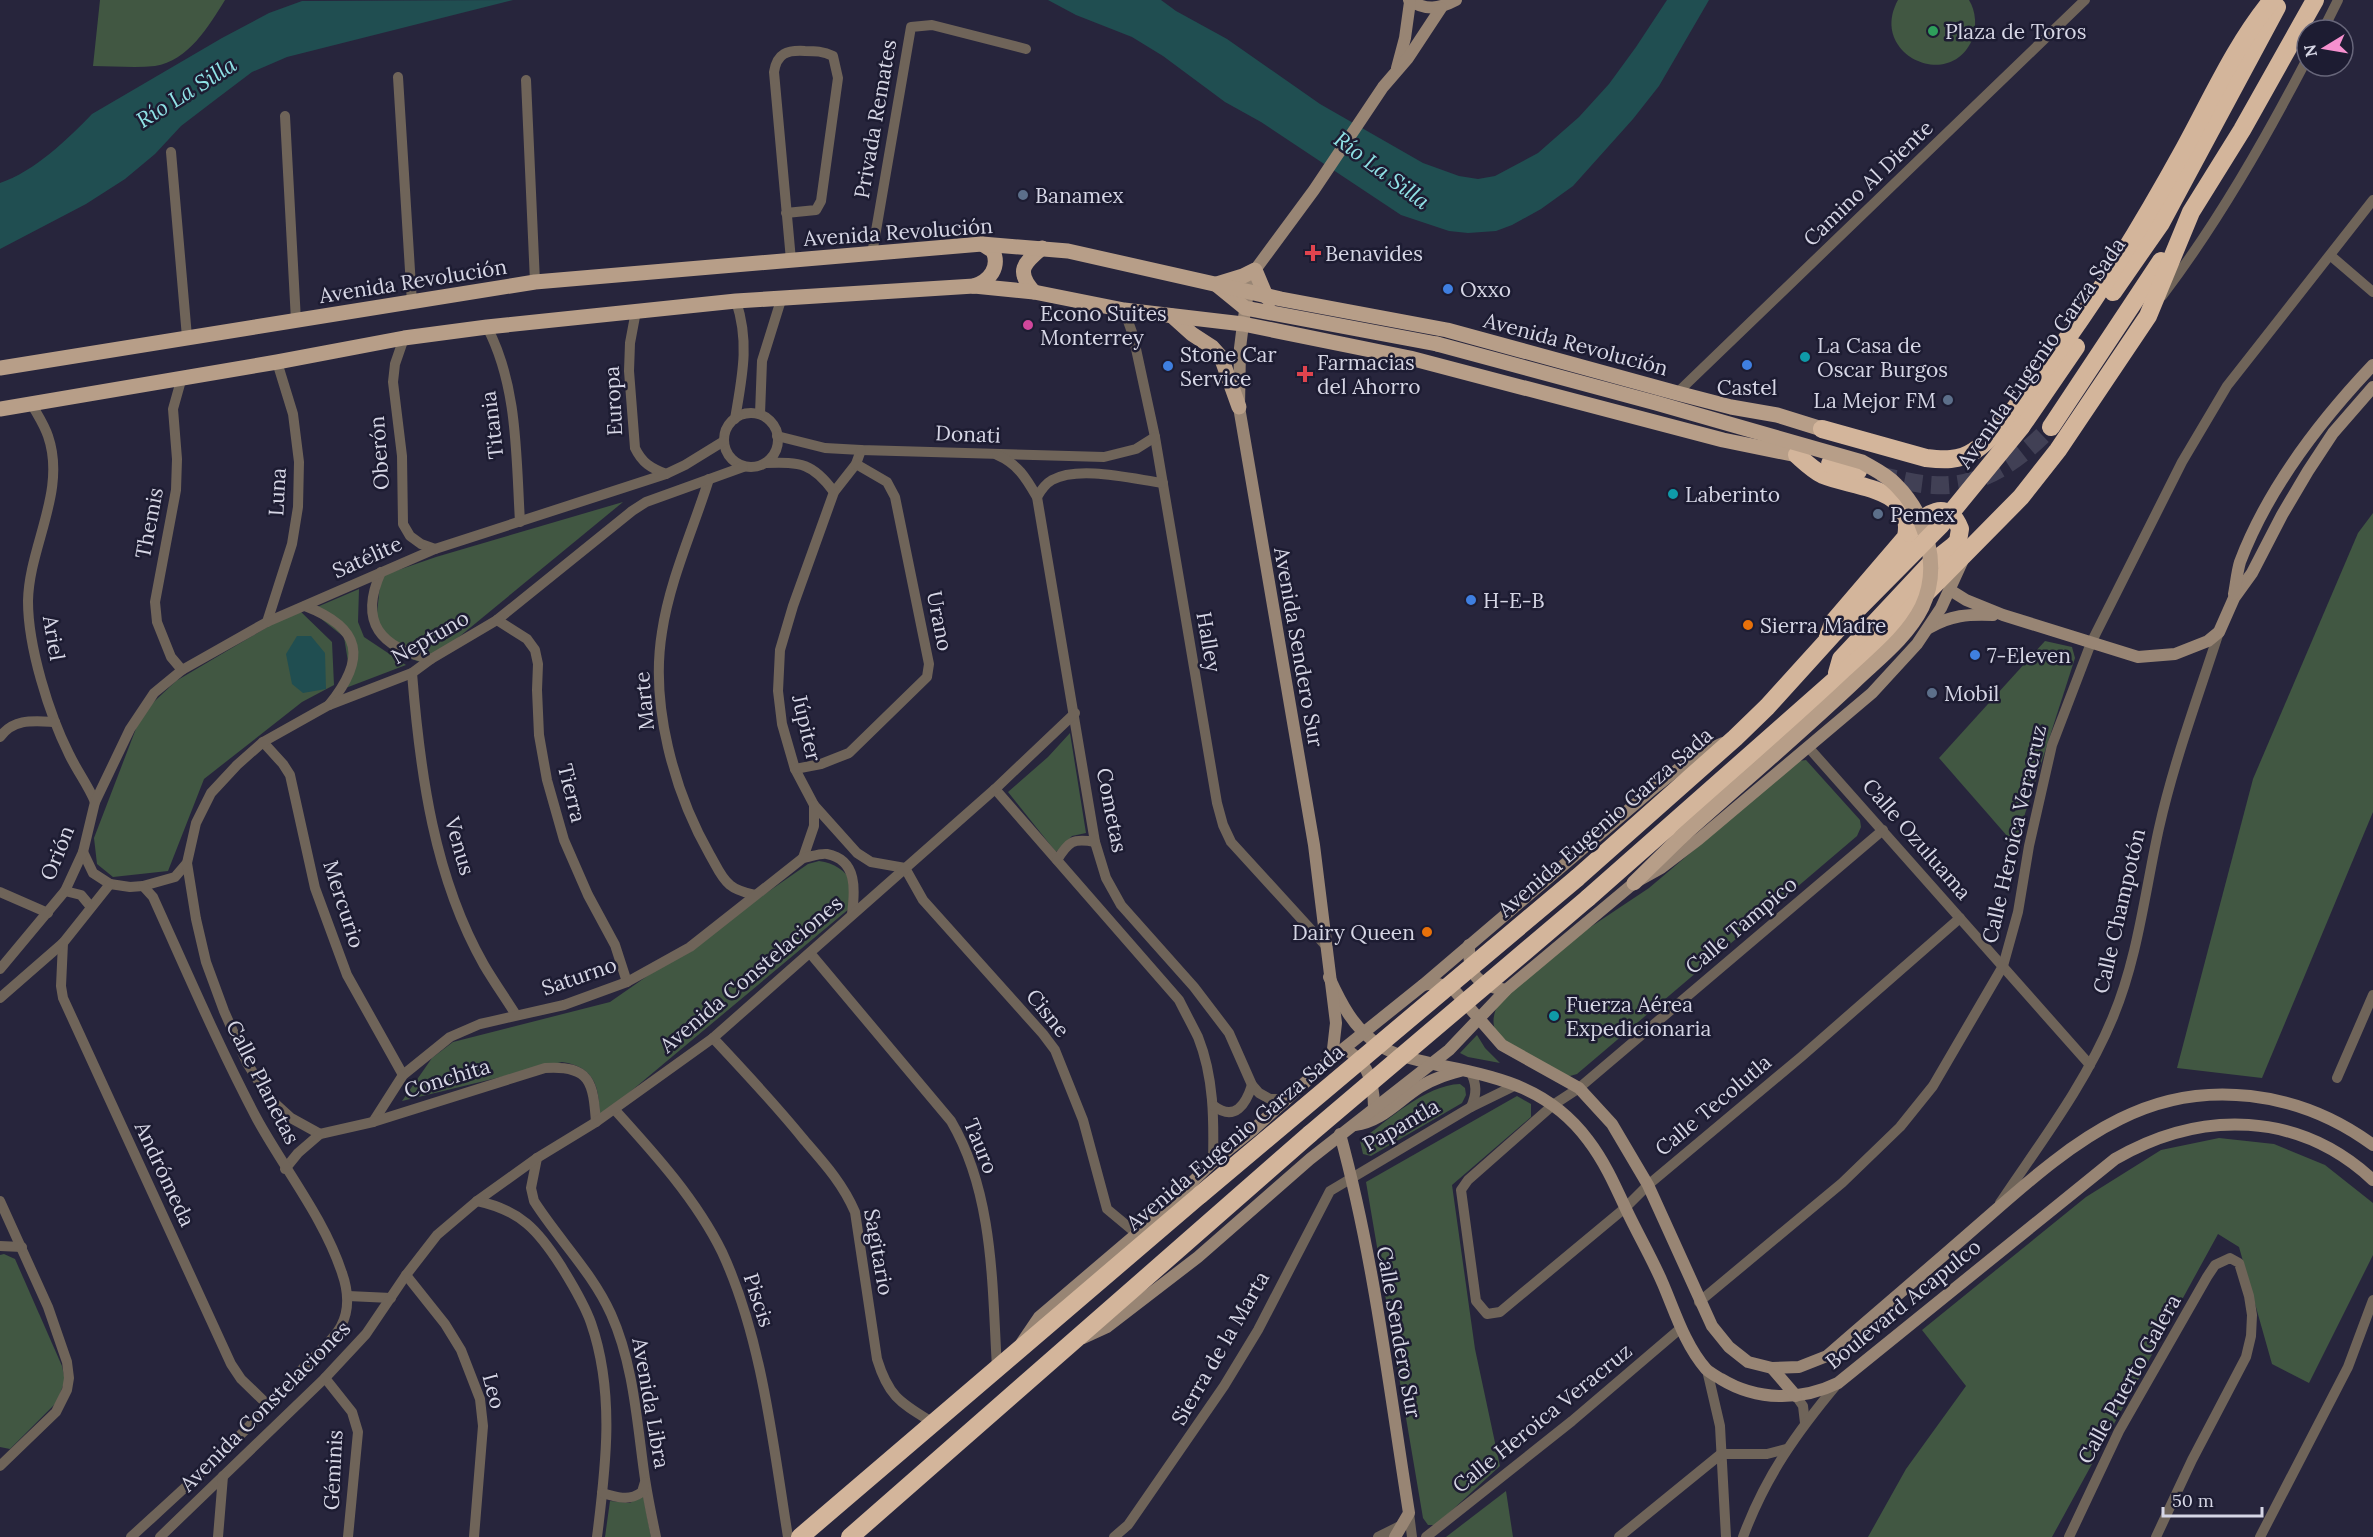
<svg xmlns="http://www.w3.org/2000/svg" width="2373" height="1537" viewBox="0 0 2373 1537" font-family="Lora,serif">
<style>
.green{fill:#415742}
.water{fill:#204e51}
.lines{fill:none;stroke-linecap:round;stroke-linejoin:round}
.highway-tunnel{stroke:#414055;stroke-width:18;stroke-dasharray:18 9;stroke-linecap:butt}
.street{stroke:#6f6459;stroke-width:10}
.secondary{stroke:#988574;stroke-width:12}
.primary{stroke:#b79e88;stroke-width:15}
.highway{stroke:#d3b59b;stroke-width:18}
.primary-bridge{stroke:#b79e88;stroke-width:15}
.highway-bridge{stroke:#d3b59b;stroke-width:18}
.leisure-dot{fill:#2e9e5b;stroke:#1d1c32;stroke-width:2}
.service-dot{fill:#5c6f8a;stroke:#1d1c32;stroke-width:2}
.health-dot{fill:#e0444e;stroke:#1d1c32;stroke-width:2}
.shop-dot{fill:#3f7fe0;stroke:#1d1c32;stroke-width:2}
.hotel-dot{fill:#d1479c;stroke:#1d1c32;stroke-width:2}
.culture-dot{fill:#0f9aa8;stroke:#1d1c32;stroke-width:2}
.food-dot{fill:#e8710a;stroke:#1d1c32;stroke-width:2}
.labels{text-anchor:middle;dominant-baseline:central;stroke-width:5;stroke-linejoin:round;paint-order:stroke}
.poi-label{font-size:21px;fill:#d6d6e5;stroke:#1d1c32;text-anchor:start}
.street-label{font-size:21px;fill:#d6d6e5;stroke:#1d1c32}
.water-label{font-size:22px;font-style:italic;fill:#90e2e6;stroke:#1d1c32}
</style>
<rect width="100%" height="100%" fill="#27253c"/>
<!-- green -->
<g class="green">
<path d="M100 0H225C209 26 188 61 155 66 135 68 113 66 93 66Z"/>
<path d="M1898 0H1969C1976 12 1977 26 1972 40 1949 92 1868 54 1898 0Z"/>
<polygon points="623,502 426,664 394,653 375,631 381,576 436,557"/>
<polygon points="2373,513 2373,812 2262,1078 2177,1068 2253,779 2358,533"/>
<polygon points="359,589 358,622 364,637 406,665 343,689 349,668 344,637 310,610"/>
<polygon points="298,609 332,642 334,685 302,702 204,779 168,871 113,877 97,864 94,838 142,713 176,681"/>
<polygon points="2045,641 2072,647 2075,658 2015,845 1939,758"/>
<polygon points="1070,733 1086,833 1072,836 1056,852 1008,792 1048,757"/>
<path d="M1806 760 1860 820 1861 827 1857 836 1577 1074 1570 1076 1562 1074 1502 1041C1490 1026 1492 1016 1500 1000L1565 944 1649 888 1799 761Z"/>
<path d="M819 861C835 863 844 870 853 883L850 908 600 1117C599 1086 595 1067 562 1062L402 1101 432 1058 453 1042 610 1002 808 864Z"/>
<polygon points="1477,1035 1485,1048 1500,1063 1468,1057 1460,1053"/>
<path d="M1460 1084 1465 1088 1466 1095 1462 1103 1371 1156 1363 1154 1360 1141C1387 1121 1425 1085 1460 1084Z"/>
<polygon points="1517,1096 1531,1104 1531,1117 1452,1185 1475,1349 1500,1466 1436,1525 1428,1525 1423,1518 1366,1182"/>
<polygon points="2219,1138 2274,1144 2325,1165 2373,1203 2373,1255 2309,1383 2272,1364 2239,1247 2218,1234 2052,1537 1868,1537 1906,1469 1966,1386 1922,1330 2086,1197 2161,1150"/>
<polygon points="4,1254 15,1259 62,1366 65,1380 57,1402 10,1449 0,1447 0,1255"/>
<polygon points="1506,1491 1513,1537 1446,1537"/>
<polygon points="643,1494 651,1537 605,1537 610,1501 630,1503"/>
</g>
<!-- water -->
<g class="water">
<path d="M513 0 287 57 252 72 215 100 181 126 155 154 125 179 86 204 0 249V183C35 171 67 140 92 114L222 38 269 13 302 1Z"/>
<polygon points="1048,0 1161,0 1176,11 1227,39 1320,104 1423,163 1459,176 1478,179 1495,176 1538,153 1579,117 1609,84 1636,47 1667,0 1709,0 1659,86 1633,119 1573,186 1541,209 1512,225 1496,231 1468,233 1449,231 1401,215 1261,122 1225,102 1163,56 1132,37 1076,15"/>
<polygon points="297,636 311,636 325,653 326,689 303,693 292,684 286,654"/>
</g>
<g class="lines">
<!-- highway-tunnel -->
<path class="highway-tunnel" d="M1878 475C1896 479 1915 484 1933 485 1981 489 2020 459 2051 427"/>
<!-- street -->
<g class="street">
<polyline points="2323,30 2338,0"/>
<polyline points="398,77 412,303"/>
<polyline points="526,80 535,282"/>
<polyline points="285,116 296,321"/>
<polyline points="171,152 187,337"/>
<path d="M786 213 816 210 821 201 838 78 833 56C823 51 815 51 805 51 787 50 777 53 774 72L791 260"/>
<polyline points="872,254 911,27 932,25 1026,49"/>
<polyline points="2331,256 2373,292"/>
<path d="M2162 296C2218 222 2264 141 2307 59"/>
<polyline points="1124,310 1133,335 1155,437 1217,803 1223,825 1231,842 1326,946"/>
<path d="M636 311 630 343 629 371 635 448C642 463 651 468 666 474"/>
<path d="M487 327C518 386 516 456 520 522"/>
<polyline points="404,338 395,364 393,382 402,456 403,524 410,536 421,544 435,549"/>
<polyline points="182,377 173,409 177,459 176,490 155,602 157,622 171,657 182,670"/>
<polyline points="1677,393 2085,0"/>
<path d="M31 403C37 414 44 424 48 436 67 491 29 546 28 601 28 647 49 714 69 754 77 771 88 785 95 802"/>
<circle cx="751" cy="440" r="27"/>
<polyline points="760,414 762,361 781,300"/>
<path d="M735 419C742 377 750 343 736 301"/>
<polyline points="777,436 825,448 861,450 1104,457 1136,449 1155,437"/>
<polyline points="861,450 856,464 834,492 793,606 780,650 778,691 782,724 795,769 814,805 857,853 871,862 905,868 923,900 1043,1034 1055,1050 1083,1120 1107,1209 1137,1234"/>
<path d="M997 455C1018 464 1026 478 1037 497L1095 842 1106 878 1121 905 1194 987 1229 1033 1252 1085 1259 1093 1270 1099H1288"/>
<path d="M766 463C801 462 813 463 834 492"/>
<path d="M709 479C693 530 670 579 662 632 650 705 674 792 710 855 716 865 721 878 730 885 737 891 747 893 755 895"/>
<path d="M1037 497C1041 490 1045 484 1052 480 1079 465 1133 479 1163 483"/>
<path d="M381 572C358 623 381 648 431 659"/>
<path d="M305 606C362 628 367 658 329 705"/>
<polyline points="497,620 527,639 535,650 538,664 537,690 539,735 547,780 564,840 588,895 615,945 627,982"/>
<polyline points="267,622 292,544 298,507 299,462 293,414 277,362"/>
<path d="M412 673C420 773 434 877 484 965 494 982 506 999 516 1015"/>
<path d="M0 737C14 718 34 721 55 722"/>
<polyline points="263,742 283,764 290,775 315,888 347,975 403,1075"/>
<polyline points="1809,748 2090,1065"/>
<polyline points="795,769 821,764 849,753 927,677 929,664 895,497 887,482 856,464"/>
<path d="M995 789 1179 1000C1185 1012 1192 1025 1198 1037 1214 1077 1214 1120 1213 1162"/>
<polyline points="1883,830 1579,1088 1553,1105 1468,1180 1461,1190 1476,1301 1487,1314 1500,1312 1625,1208 1648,1185 1801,1057 1960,918"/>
<polyline points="83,852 93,873 110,884 130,887 143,886 175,877 187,863 196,823 211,793 237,765 263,742 329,705 412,673 431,659 497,620 632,511 646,502 743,467"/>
<polyline points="803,858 814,826 814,805"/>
<path d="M1057 860C1069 841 1073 838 1095 842"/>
<polyline points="187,863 196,919 206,962 224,1011 247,1063 269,1098 291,1118 320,1134"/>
<polyline points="65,891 81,895 91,907"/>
<polyline points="0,892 48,913"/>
<polyline points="63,943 61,986 63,998 231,1364 241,1379 270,1407"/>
<path d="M810 953 951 1121C994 1194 992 1285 997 1368"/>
<polyline points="0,969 65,891 83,852 95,802 130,729 154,693 182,670 267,622 435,549 666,474 685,465 724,441"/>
<polyline points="0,998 63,943 110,884"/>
<path d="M713 1038C745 1072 776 1105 805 1141 825 1164 843 1184 855 1212L877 1359C889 1398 901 1403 935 1424"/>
<path d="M1470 1071C1477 1084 1477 1094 1471 1107"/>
<polyline points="2337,1078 2373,995"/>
<path d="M1214 1106C1235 1122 1246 1104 1252 1085"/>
<path d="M615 1110C654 1153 696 1199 722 1252 762 1338 773 1444 788 1537"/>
<path d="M373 1122 403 1075 450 1037 480 1024 564 1005 627 982 690 947 803 858C810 857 820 853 827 854 858 860 855 891 852 914"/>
<path d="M537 1158 531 1188 534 1201C558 1239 592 1272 611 1314 634 1365 637 1424 645 1479 648 1498 652 1518 656 1537"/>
<path d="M285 1169 298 1153 320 1134 373 1122 545 1068C591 1065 593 1083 596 1122"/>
<polyline points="0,1201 48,1307 67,1362 69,1378 67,1390 56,1412 0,1466"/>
<path d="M477 1201C520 1210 538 1230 561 1266 572 1284 584 1303 591 1323 615 1392 606 1466 597 1537"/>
<path d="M2000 1203C2040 1143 2085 1085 2113 1017 2138 957 2145 891 2159 828 2174 761 2198 697 2219 632"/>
<polyline points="0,1246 22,1247"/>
<polyline points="406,1275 445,1324 461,1350 480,1399 483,1426 474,1537"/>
<polyline points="348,1296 391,1298"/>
<polyline points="1699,1302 1842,1183 1900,1127 1933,1086 2003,966 2018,912 2029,846 2052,745 2091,643 2182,462 2227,386 2373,200"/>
<polyline points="1707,1370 1720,1426 1726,1537"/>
<polyline points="325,1378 352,1412 358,1432 348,1537"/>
<polyline points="1796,1396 1803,1406 1805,1423"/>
<path d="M602 1493C618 1497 628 1502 642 1492L645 1482"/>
<polyline points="1409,1513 1412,1537"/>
<path d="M131 1537C191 1482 252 1428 305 1366 317 1353 333 1341 341 1326 350 1309 348 1290 342 1273 324 1218 285 1170 257 1119 219 1047 187 972 153 897L143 886"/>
<polyline points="160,1537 325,1378 366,1334 406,1275 437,1235 477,1201 537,1158 596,1122 713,1038 995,789 1075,713"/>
<polyline points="218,1537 223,1476"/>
<polyline points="1114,1537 1128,1525 1224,1386 1258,1330 1330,1191 1471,1107 1516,1085"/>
<polyline points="1378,1537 1402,1525"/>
<polyline points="1426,1537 1572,1421 1681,1328"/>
<polyline points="1619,1537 1721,1454 1767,1454 1786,1449"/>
<path d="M1743 1537C1765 1477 1797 1432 1838 1383"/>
<polyline points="2069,1537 2119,1431 2207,1277 2215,1265 2230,1258 2239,1263 2249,1296 2252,1315 2251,1336 2246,1357 2192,1460 2156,1537"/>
<polyline points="2260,1537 2348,1367 2373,1300"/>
</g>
<!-- secondary -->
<g class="secondary">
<path d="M1409 0C1426 11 1439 9 1456 0"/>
<polyline points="1397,68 1405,38 1410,2"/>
<polyline points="1950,590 1966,600 2003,615 2138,657 2175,654 2208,641 2219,632 2234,598 2252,573 2282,515 2308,471 2333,433 2373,387"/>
<path d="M2234 594C2236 584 2237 572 2240 562 2268 488 2319 422 2373 365"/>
<path d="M1929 628C1950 615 1969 614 1993 615"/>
<path d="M1469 945C1468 974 1477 986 1506 990"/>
<path d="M1329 977C1341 1003 1353 1028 1379 1045 1397 1057 1421 1061 1443 1066 1501 1077 1551 1090 1588 1140 1604 1161 1614 1183 1625 1207 1637 1233 1652 1258 1663 1284 1675 1312 1685 1345 1706 1369 1710 1373 1716 1376 1721 1379 1757 1401 1801 1401 1838 1383L2115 1159C2201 1109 2299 1111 2373 1180"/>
<path d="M1423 985C1435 982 1443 984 1454 990L1502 1045 1579 1088 1612 1124 1648 1185 1712 1326 1729 1347 1748 1362 1772 1368 1799 1367 1827 1356C1876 1313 1926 1271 1975 1228 2020 1189 2067 1145 2120 1119 2203 1077 2300 1091 2373 1145"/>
<path d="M1344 1049C1368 1060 1374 1083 1374 1107"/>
<polyline points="1332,1058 1336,1023 1314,845 1239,407 1240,348 1243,324 1248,292 1255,270 1314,190 1383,87 1408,58 1441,8"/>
<path d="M1355 1125C1381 1122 1398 1101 1420 1087 1432 1079 1446 1075 1460 1071"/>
<path d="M1340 1134C1374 1258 1389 1387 1409 1513L1395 1537"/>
<polyline points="1083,1338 1107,1327 1198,1257 1310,1159 1449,1050 1506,990 1634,883 1661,868 1699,839 1872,693 1917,644 1941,608 1962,562"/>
<polyline points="1022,1342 1039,1317 1154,1219 1213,1162 1254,1129 1332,1058 1423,985 1654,788 1696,755 1723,743"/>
<polyline points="1772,1368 1796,1396"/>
</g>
<!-- primary -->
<g class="primary">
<polyline points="1217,284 1243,276 1255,270 1266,296 1270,300"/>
<path d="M974 286C990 281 1000 267 993 251L982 244"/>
<polyline points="1218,286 1245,308 1437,344"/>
<path d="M1034 292C1015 271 1024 263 1042 248"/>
<polyline points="1172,316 1192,334 1212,347 1221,357 1239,407"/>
<polyline points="0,368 535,282 982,244 1068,251 1281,299 1447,330 1677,393 1731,407 1777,415 1822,429"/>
<polyline points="0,409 277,362 404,338 487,327 736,301 974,286 1034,292 1124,310 1243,324 1410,358 1723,440 1797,455"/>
<polyline points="1634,883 1681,837"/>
</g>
<!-- highway -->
<g class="highway">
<polyline points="2113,292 2161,223 2277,7"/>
<polyline points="2021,427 2076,347"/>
<polyline points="2051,427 2161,261"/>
<path d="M1822 429 1926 458C1943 460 1959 461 1974 451 1998 436 2019 401 2037 379 2093 307 2140 229 2184 149 2212 98 2235 45 2272 0"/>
<path d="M1797 455C1805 462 1813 470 1823 475 1855 488 1916 487 1906 537L1834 621 1828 636"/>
<polyline points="1830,464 1858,471"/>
<path d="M1837 673 1841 659 1930 564 1953 546 1958 541 1960 529C1948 497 1924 514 1909 533"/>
<polyline points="1577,878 1735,738 1767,707 1835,632"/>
<polyline points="1588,898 1878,642 2021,497 2058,450 2148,316 2191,212 2242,130 2315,0"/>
<polyline points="800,1537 1200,1195"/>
<polyline points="850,1537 1310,1134"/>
</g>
<!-- primary-bridge -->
<path class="primary-bridge" d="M1437 344 1656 403 1862 462C1874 469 1887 475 1896 485 1927 516 1941 567 1922 607 1907 637 1878 659 1855 681 1798 735 1739 785 1681 837"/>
<!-- highway-bridge -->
<g class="highway-bridge">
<polyline points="1835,632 1940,526 2021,427"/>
<polyline points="1310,1134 1588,898"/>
<polyline points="1200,1195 1577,878"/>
</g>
</g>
<!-- markers -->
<circle class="leisure-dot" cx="1933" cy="31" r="6"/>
<g class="service-dot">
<circle cx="1023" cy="195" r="6"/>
<circle cx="1948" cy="400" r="6"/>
<circle cx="1878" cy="514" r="6"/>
<circle cx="1932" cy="693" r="6"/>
</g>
<g class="health-dot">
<path d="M1310 244h6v6h6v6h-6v6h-6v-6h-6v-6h6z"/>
<path d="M1302 365h6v6h6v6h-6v6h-6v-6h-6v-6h6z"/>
</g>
<g class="shop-dot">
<circle cx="1448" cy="289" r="6"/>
<circle cx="1747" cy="365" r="6"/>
<circle cx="1168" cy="366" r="6"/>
<circle cx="1471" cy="600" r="6"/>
<circle cx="1975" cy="655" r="6"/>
</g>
<circle class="hotel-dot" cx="1028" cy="325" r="6"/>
<g class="culture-dot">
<circle cx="1805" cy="357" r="6"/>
<circle cx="1673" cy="494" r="6"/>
<circle cx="1554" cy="1016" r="6"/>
</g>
<g class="food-dot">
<circle cx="1748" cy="625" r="6"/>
<circle cx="1427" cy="932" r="6"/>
</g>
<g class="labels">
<!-- poi labels -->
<g class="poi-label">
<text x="1945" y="31">Plaza de Toros</text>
<text x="1035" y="195">Banamex</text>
<text x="1325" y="253">Benavides</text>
<text x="1460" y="289">Oxxo</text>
<text x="1040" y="313">Econo Suites<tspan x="1040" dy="24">Monterrey</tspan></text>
<text x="1817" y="345">La Casa de<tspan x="1817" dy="24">Oscar Burgos</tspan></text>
<text x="1180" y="354">Stone Car<tspan x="1180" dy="24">Service</tspan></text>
<text x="1317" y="362">Farmacias<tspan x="1317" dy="24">del Ahorro</tspan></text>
<text x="1747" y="387" text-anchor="middle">Castel</text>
<text x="1936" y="400" text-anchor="end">La Mejor FM</text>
<text x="1685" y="494">Laberinto</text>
<text x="1890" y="514">Pemex</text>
<text x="1483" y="600">H-E-B</text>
<text x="1760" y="625">Sierra Madre</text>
<text x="1987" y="655">7-Eleven</text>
<text x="1944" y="693">Mobil</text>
<text x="1415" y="932" text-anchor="end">Dairy Queen</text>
<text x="1566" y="1004">Fuerza Aérea<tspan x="1566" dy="24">Expedicionaria</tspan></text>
</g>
<!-- street labels -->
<g class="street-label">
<text transform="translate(875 119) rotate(-80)">Privada Remates</text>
<text transform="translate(1868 183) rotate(-44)">Camino Al Diente</text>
<text transform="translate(898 232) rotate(-4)">Avenida Revolución</text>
<text transform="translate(413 281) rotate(-9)">Avenida Revolución</text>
<text transform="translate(1576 344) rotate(15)">Avenida Revolución</text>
<text transform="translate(2041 353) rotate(-55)">Avenida Eugenio Garza Sada</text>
<text transform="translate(613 401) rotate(-93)">Europa</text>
<text transform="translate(492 425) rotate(-97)">Titania</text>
<text transform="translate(968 434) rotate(2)">Donati</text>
<text transform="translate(379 453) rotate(-94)">Oberón</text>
<text transform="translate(277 492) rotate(-87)">Luna</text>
<text transform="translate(149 523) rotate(-79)">Themis</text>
<text transform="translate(367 557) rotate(-24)">Satélite</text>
<text transform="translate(940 621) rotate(79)">Urano</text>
<text transform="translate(430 637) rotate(-30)">Neptuno</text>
<text transform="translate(54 638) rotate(80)">Ariel</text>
<text transform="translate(1209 642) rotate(80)">Halley</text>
<text transform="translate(1299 647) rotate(80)">Avenida Sendero Sur</text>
<text transform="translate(644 701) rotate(-95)">Marte</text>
<text transform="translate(807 728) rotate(77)">Júpiter</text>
<text transform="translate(572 793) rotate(76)">Tierra</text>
<text transform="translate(1112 810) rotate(79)">Cometas</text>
<text transform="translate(1605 822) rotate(-41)">Avenida Eugenio Garza Sada</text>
<text transform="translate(2014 834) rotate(-77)">Calle Heroica Veracruz</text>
<text transform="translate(1917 839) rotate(49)">Calle Ozuluama</text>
<text transform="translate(460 846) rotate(74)">Venus</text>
<text transform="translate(57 853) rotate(-68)">Orión</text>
<text transform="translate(344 904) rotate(72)">Mercurio</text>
<text transform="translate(2119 911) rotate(-77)">Calle Champotón</text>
<text transform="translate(1741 925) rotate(-40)">Calle Tampico</text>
<text transform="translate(751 974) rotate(-40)">Avenida Constelaciones</text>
<text transform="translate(579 976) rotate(-19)">Saturno</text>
<text transform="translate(1048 1013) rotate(51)">Cisne</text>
<text transform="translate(447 1078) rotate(-17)">Conchita</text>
<text transform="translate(263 1082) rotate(63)">Calle Planetas</text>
<text transform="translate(1713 1105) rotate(-40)">Calle Tecolutla</text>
<text transform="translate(1401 1125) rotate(-30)">Papantla</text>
<text transform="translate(1235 1137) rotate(-40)">Avenida Eugenio Garza Sada</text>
<text transform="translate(981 1146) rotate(68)">Tauro</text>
<text transform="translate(165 1174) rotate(65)">Andrómeda</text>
<text transform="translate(879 1252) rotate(80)">Sagitario</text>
<text transform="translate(759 1300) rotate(72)">Piscis</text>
<text transform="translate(1903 1304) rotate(-39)">Boulevard Acapulco</text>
<text transform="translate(1399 1332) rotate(80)">Calle Sendero Sur</text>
<text transform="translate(1220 1348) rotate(-60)">Sierra de la Marta</text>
<text transform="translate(2129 1379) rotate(-61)">Calle Puerto Galera</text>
<text transform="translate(494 1391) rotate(75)">Leo</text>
<text transform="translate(651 1403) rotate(80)">Avenida Libra</text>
<text transform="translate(265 1406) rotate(-45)">Avenida Constelaciones</text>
<text transform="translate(1542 1418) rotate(-39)">Calle Heroica Veracruz</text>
<text transform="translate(333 1470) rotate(-87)">Géminis</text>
</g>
<!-- water labels -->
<g class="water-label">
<text transform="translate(186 92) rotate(-32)">Río La Silla</text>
<text transform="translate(1382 170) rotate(37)">Río La Silla</text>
</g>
</g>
<!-- north arrow -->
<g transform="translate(2325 48) rotate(259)"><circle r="28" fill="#1d1c32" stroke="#67667a" stroke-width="1.5"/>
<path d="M0-4.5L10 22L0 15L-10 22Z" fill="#f690cf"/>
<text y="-9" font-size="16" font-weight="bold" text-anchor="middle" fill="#d6d6e5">N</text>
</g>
<!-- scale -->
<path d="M2163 1507v9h99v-9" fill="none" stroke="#d6d6e5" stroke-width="3"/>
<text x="2172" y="1507" font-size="18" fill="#d6d6e5" stroke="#1d1c32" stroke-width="4.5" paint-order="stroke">50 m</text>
</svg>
